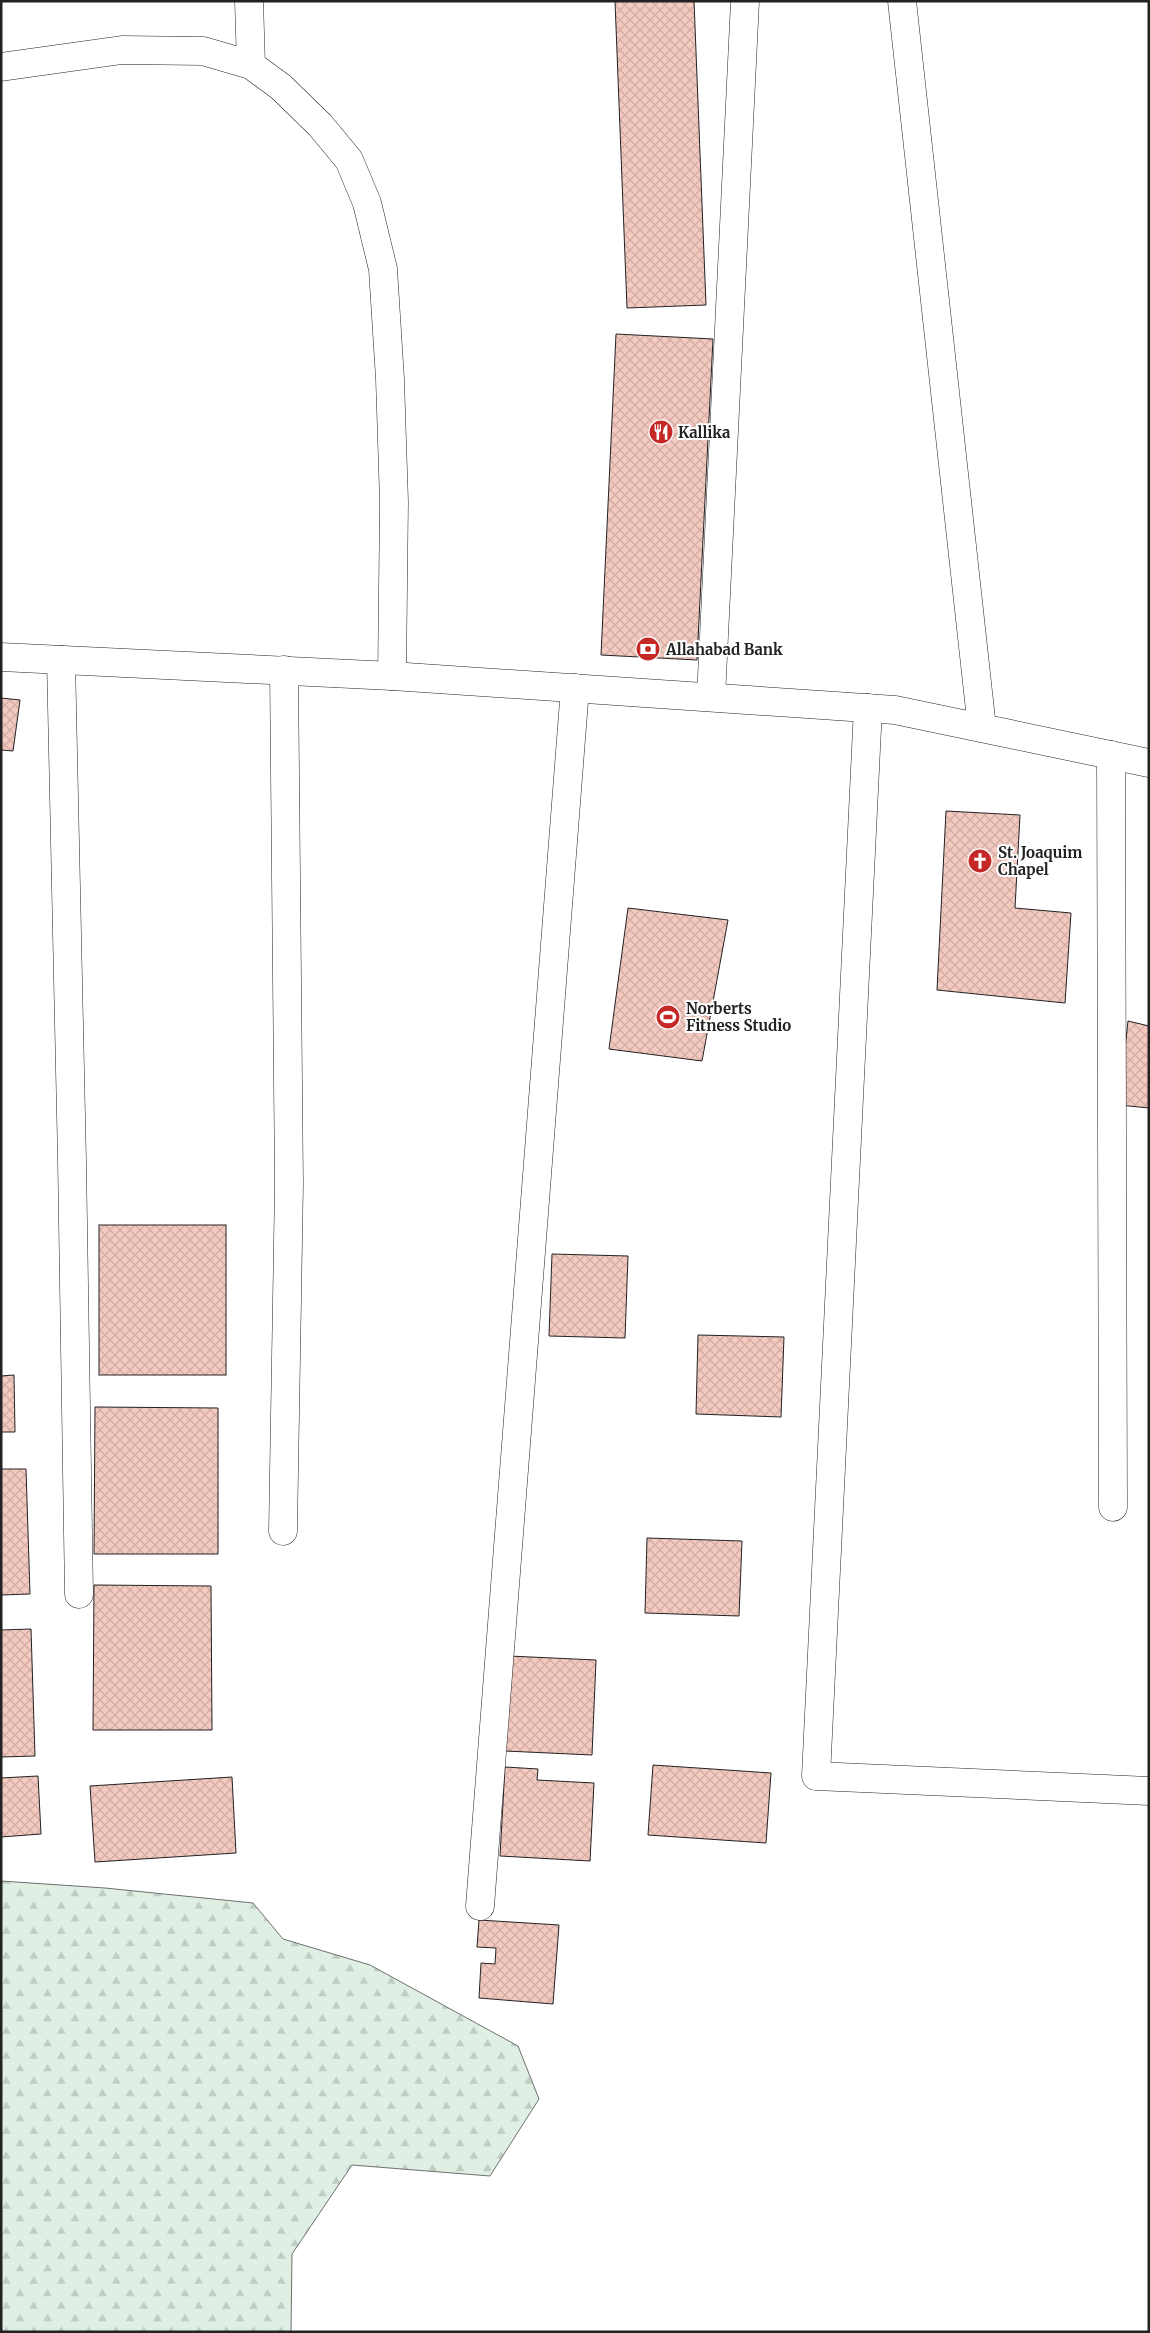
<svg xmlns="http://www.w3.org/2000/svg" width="1150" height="2333" viewBox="0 0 1150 2333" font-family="Merriweather,serif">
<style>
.forest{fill:url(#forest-firs);stroke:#6f6f6f}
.building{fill:url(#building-cross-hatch);stroke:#222}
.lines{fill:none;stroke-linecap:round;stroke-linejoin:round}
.minor-casing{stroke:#222;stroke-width:29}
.major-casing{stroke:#222;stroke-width:29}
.minor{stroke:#fff;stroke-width:28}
.major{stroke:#fff;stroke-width:28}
.labels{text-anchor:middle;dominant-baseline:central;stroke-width:4;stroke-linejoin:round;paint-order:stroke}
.poi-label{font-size:15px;font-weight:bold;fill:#222;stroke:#fff;text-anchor:start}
</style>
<defs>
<pattern id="forest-firs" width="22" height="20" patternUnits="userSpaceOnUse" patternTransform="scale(1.25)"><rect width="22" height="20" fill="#e0efe3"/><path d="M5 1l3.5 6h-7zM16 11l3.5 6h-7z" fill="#c0cdc2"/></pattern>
<pattern id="building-cross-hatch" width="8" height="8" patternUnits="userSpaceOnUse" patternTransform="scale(1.25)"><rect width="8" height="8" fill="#f3c9c0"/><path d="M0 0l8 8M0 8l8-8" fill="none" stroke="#d0aca5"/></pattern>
</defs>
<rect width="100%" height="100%" fill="#fff"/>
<!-- forest -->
<polygon class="forest" points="1,1881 105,1888 253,1903 283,1939 370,1965 518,2046 539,2099 490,2176 352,2165 292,2254 291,2332 1,2332"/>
<!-- building -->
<g class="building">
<polygon points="615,1 694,1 706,305 627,308"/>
<polygon points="616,334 713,339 697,660 601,655"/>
<polygon points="1,698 20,700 13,751 1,750"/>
<polygon points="946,811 1020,815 1015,908 1071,913 1065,1003 937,990"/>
<polygon points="628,908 728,920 702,1061 609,1049"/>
<polygon points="1128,1021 1149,1026 1149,1108 1119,1105"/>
<rect x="99" y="1225" width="127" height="150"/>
<polygon points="552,1254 628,1256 625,1338 549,1336"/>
<polygon points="698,1335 784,1337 781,1417 696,1414"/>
<polygon points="14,1375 15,1432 1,1432 1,1376"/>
<polygon points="95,1407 218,1408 218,1554 94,1554"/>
<polygon points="1,1469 26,1469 30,1594 1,1595"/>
<polygon points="647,1538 742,1541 739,1616 645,1613"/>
<polygon points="94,1585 211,1586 212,1730 93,1730"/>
<polygon points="31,1629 35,1756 1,1757 1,1630"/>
<polygon points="509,1656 596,1660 592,1755 505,1751"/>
<polygon points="653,1765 771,1773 766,1843 648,1835"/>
<polygon points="505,1767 538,1769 537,1780 594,1783 590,1861 500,1856"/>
<polygon points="38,1776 41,1834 1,1837 1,1778"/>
<polygon points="232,1777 236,1853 95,1862 90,1786"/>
<polygon points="479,1920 559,1925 553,2004 479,1998 481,1963 495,1964 496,1948 477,1947"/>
</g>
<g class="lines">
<defs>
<g id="minor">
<polyline points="249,1 251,65"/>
<polyline points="902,1 982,728"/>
<polyline points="1,67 122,50 203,51 251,65 281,87 320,125 349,160 367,203 383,269 390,379 394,502 392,676"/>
<polyline points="61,660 72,1161 79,1594"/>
<polyline points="711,697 745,1"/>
<polyline points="868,708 816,1776 1149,1791"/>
<polyline points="1111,755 1113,1507"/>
<polyline points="283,1531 289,1184 284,670"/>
<polyline points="480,1906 575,688"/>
</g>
<polyline id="major" points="1,657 392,676 895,710 1149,763"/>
</defs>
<!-- minor casing -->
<use href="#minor" class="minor-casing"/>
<!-- major casing -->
<use href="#major" class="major-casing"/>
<!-- minor -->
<use href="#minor" class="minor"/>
<!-- major -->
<use href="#major" class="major"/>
</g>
<!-- icons -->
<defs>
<symbol id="restaurant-disc" viewBox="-11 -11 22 22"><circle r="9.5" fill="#c62828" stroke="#fff"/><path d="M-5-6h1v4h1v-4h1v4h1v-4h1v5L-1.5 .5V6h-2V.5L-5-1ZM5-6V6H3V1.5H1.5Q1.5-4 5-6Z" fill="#fff"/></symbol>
<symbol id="bank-disc" viewBox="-11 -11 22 22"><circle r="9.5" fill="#c62828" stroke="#fff"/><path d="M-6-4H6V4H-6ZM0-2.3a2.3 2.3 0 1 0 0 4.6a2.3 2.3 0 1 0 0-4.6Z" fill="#fff"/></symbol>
<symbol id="church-disc" viewBox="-11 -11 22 22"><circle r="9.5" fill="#c62828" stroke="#fff"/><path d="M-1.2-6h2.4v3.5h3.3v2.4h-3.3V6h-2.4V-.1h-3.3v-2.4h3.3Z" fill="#fff"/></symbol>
<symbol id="stadium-disc" viewBox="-11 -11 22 22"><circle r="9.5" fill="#c62828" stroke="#fff"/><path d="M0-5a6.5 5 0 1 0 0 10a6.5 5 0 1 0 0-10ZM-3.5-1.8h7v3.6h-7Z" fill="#fff"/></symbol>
</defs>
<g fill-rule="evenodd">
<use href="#restaurant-disc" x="647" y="418" width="28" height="28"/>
<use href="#bank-disc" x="634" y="635" width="28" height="28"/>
<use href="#church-disc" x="966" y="847" width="28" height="28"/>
<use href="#stadium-disc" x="654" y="1003" width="28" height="28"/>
</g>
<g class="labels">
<!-- poi labels -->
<g class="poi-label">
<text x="678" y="432">Kallika</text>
<text x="666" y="649">Allahabad Bank</text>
<text x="998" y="852">St. Joaquim<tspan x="998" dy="17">Chapel</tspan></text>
<text x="686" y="1008">Norberts<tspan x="686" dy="17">Fitness Studio</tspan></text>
</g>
</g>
<!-- border -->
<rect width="1150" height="2333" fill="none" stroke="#222222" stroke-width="5"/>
</svg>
